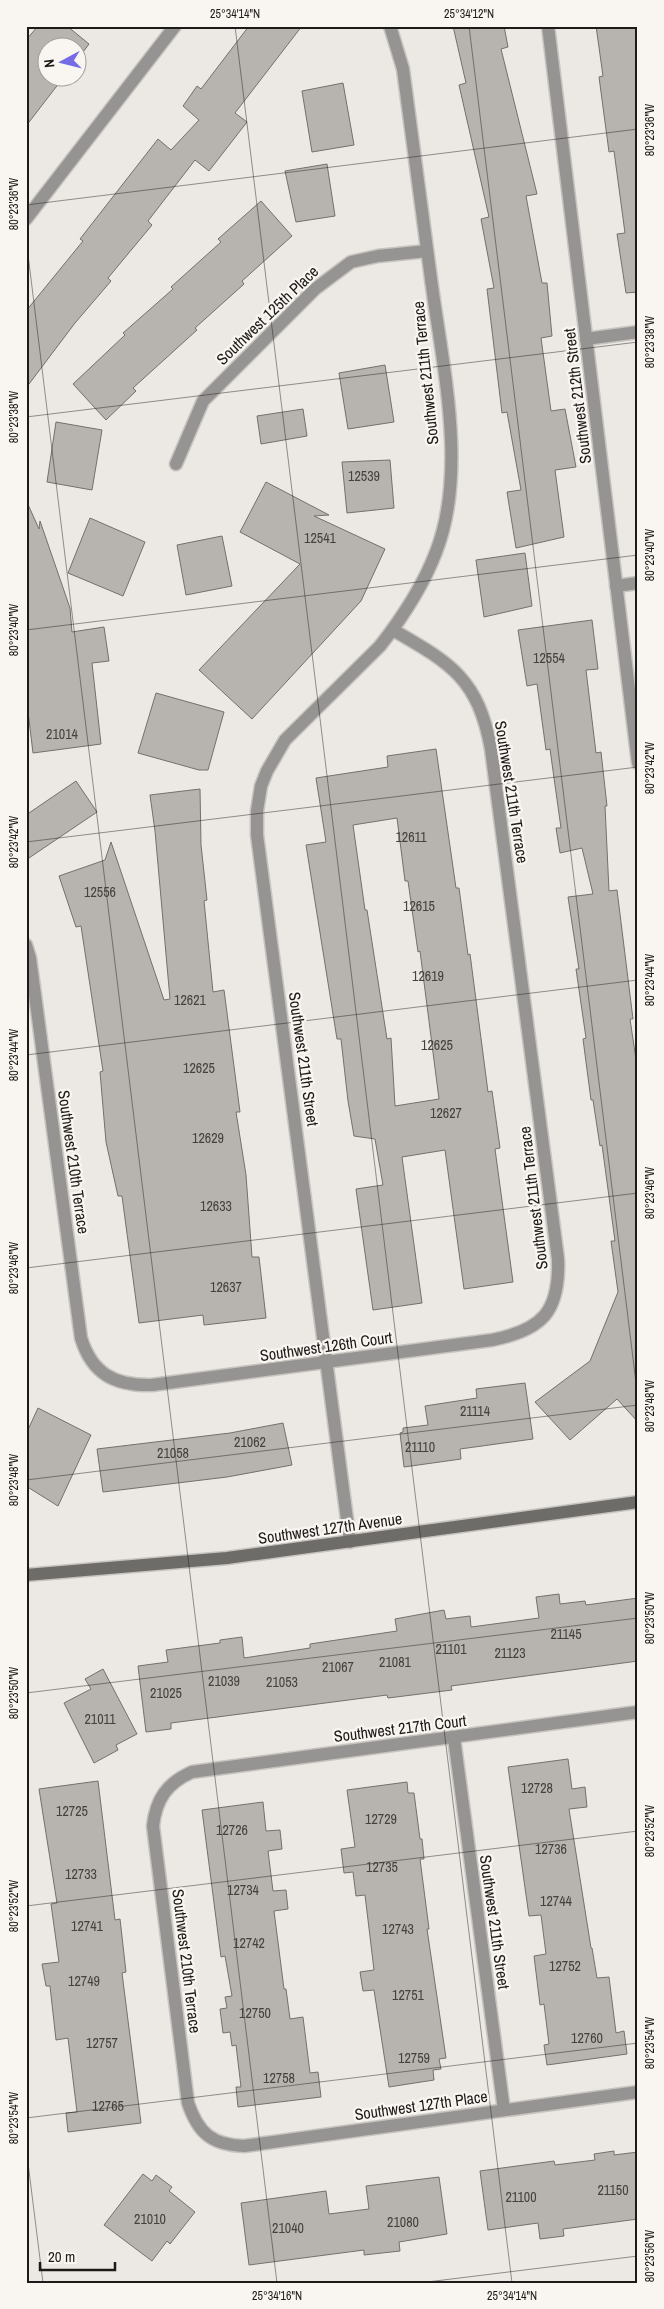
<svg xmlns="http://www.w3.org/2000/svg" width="664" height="2309" viewBox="0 0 664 2309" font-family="'Archivo Narrow',sans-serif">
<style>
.building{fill:#b7b3ae;stroke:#74706c;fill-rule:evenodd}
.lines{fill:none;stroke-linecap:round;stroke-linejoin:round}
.street-casing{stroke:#c7c3bf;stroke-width:15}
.secondary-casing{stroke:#c7c3bf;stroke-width:15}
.street{stroke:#969492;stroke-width:12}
.secondary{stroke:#6e6c69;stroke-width:12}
.ticks{fill:none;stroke:#1d1b1a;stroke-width:1;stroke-opacity:0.45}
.labels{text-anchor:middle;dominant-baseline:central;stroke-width:4.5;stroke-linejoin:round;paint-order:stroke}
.number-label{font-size:14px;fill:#44413f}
.street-label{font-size:16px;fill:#1d1b1a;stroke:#f9f5f0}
.neatline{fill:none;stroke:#1d1b1a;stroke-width:2}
.ticks-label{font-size:12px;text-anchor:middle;fill:#1d1b1a}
</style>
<rect width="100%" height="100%" fill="#ece8e3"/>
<!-- building -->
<g class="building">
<polygon points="38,26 67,26 89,44 78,59 78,48 48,48 48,78 63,78 26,126 26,40"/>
<polygon points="249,26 302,26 235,113 247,122 209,171 195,160 148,221 152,225 108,278 111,281 75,323 26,388 26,311 83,241 80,239 158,139 171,150 199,120 183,106 197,86 201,89"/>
<polygon points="453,26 504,26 508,47 501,49 537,194 526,196 542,283 547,283 552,336 541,338 551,411 565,409 576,467 555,470 564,537 516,548 507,492 521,490 507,412 502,413 487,289 494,288 481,219 489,217 459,85 466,83"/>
<polygon points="596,26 638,26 638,292 626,293 617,234 625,233 614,151 609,152 599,77 603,76"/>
<polygon points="343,83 354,145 312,152 302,91"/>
<polygon points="327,164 335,216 296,222 285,171"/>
<polygon points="261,201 292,236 242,281 244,284 195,328 197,330 133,388 136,391 106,420 73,384 125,335 123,333 173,289 171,287 221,242 218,239"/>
<polygon points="385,365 394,422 348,429 339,373"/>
<polygon points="303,409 307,436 261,444 257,416"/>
<polygon points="56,422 102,430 92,490 47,482"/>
<polygon points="390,460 394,508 347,513 342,462"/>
<polygon points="266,482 329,515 314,516 385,549 361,601 252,719 199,670 300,564 240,532"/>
<polygon points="26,500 39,529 40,521 70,608 72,632 104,627 109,661 92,663 101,744 33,753 26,695"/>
<polygon points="90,518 145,542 123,596 68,573"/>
<polygon points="222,536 232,586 186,595 177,545"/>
<polygon points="525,553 532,606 484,617 476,560"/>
<polygon points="592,620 598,669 586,670 596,753 601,752 607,806 605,806 609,891 617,890 633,1019 630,1019 638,1073 638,1422 617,1399 570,1440 535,1402 590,1361 618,1292 611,1241 615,1241 602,1145 600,1146 593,1100 591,1100 583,1039 586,1038 576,969 579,969 568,897 593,894 582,848 560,853 556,828 561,828 550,749 546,750 537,684 527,686 518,630"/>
<polygon points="156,693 224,712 208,770 199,770 138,753"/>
<path d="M436 749 456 888H459L468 955 470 954 488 1092 492 1091 500 1148 495 1149 513 1282 464 1289 445 1150 402 1157 422 1303 373 1310 356 1189 383 1185 375 1139 354 1136 348 1101 341 1039H337L306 845 326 842 316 778 388 767 387 756ZM397 818 405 881H408L418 952 420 951 439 1099 395 1106 391 1038 387 1039 367 910H365L353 825Z"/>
<polygon points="76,781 97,812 26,860 26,815"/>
<polygon points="200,789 201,845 207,900 204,901 213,992 224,990 240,1112 236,1112 246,1175 252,1257 259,1257 266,1318 204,1325 203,1315 139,1323 122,1196 118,1196 106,1142 100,1072 103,1071 81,926 76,927 59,876 105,860 111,842 164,1000 170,999 155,831 150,795"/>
<polygon points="525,1383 533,1439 460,1449 461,1459 404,1467 400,1433 403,1432 403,1428 428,1425 425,1406 477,1398 476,1389"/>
<polygon points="38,1408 91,1435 58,1506 26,1486 26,1434"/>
<polygon points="283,1423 292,1465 227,1477 103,1492 97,1449 230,1433"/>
<polygon points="559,1594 560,1604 585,1601 586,1605 638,1598 638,1661 451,1686 452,1690 388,1698 387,1695 171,1723 171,1729 146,1732 138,1666 168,1662 166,1650 220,1643 220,1640 242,1637 244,1658 310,1648 310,1644 397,1631 395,1619 444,1610 446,1619 470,1616 471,1627 539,1618 536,1597"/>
<polygon points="103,1669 137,1734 116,1745 118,1750 94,1763 64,1703 91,1689 85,1679"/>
<polygon points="568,1759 572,1789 585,1787 587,1807 569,1809 591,1948 592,1948 597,1978 609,1977 616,2033 624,2031 627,2054 547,2065 544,2045 549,2044 544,2004 540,2005 534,1956 546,1954 541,1915 529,1916 508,1767"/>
<polygon points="98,1781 115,1920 120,1919 126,1972 122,1973 141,2123 68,2132 66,2113 77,2112 68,2038 56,2040 50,1986 46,1986 42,1964 59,1962 51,1904 57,1903 39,1789"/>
<polygon points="407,1782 408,1793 414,1793 420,1839 422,1839 424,1859 420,1859 429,1929 427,1929 446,2058 439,2059 441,2069 433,2070 434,2080 389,2087 374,1990 363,1991 360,1972 374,1970 365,1895 356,1896 353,1872 344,1873 341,1849 355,1847 347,1790"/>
<polygon points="263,1802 266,1831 280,1830 282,1849 268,1851 273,1891 286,1890 288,1909 274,1911 284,1989 286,1989 290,2019 303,2017 310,2073 318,2072 321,2097 238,2107 236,2087 241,2087 236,2045 232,2046 230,2032 223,2033 220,2009 227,2008 225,1997 232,1996 225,1956 221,1957 202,1810"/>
<polygon points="614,2151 614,2155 638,2152 638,2219 563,2229 564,2236 540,2239 538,2223 488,2230 480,2171 554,2161 555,2165 595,2160 594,2154"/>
<polygon points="143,2174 152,2181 156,2175 172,2187 169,2191 195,2212 170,2244 167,2241 152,2261 104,2225"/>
<polygon points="439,2177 447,2234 399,2242 400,2251 364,2255 364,2250 249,2265 241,2203 326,2191 329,2214 369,2209 366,2186"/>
</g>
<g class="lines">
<defs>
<g id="street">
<polyline points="548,26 638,763"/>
<polyline points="26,219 175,26"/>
<polyline points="586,339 638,332"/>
<polyline points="176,464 203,401 315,289 351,262 378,256 427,251"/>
<polyline points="616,586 638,583"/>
<path d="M26 945 30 958 81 1338C92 1374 115 1386 152 1385L492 1340C542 1330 560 1312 558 1259L491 749C478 679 452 664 393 630"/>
<path d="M350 1542 257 835V811L261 786 267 771 285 740 380 646C402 618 423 586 436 552 468 470 442 364 431 279 421 209 413 139 403 69L390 26"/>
<path d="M638 1712 192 1772C167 1783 156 1799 153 1826L188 2103C198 2133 212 2145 244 2146L638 2092"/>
<polyline points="454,1738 504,2110"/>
</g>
<polyline id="secondary" points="26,1575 227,1558 638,1502"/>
</defs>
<!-- street casing -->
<use href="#street" class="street-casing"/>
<!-- secondary casing -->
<use href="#secondary" class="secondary-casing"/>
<!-- street -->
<use href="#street" class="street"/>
<!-- secondary -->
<use href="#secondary" class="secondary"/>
</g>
<!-- ticks -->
<path class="ticks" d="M235 26 512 2283M469 26 638 1399M26 205 638 129M26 238 277 2283M26 417 638 342M26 630 638 555M26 842 638 767M26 1055 638 980M26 1268 638 1193M26 1480 638 1405M26 1693 638 1618M26 1906 638 1831M26 2118 638 2043M26 2147 43 2283M419 2283 638 2256"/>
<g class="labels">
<!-- number labels -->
<g class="number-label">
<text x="364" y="476">12539</text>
<text x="320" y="538">12541</text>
<text x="549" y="658">12554</text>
<text x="62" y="734">21014</text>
<text x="411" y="837">12611</text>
<text x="100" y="892">12556</text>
<text x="419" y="906">12615</text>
<text x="428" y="976">12619</text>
<text x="190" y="1000">12621</text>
<text x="437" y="1045">12625</text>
<text x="199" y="1068">12625</text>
<text x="446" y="1113">12627</text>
<text x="208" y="1138">12629</text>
<text x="216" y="1206">12633</text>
<text x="226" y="1287">12637</text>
<text x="475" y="1411">21114</text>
<text x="250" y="1442">21062</text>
<text x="420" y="1447">21110</text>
<text x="173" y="1453">21058</text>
<text x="566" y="1634">21145</text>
<text x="451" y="1649">21101</text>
<text x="510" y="1653">21123</text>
<text x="395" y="1662">21081</text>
<text x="338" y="1667">21067</text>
<text x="224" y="1681">21039</text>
<text x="282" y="1682">21053</text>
<text x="166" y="1693">21025</text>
<text x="100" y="1719">21011</text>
<text x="537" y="1788">12728</text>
<text x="72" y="1811">12725</text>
<text x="381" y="1819">12729</text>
<text x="232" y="1830">12726</text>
<text x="551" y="1849">12736</text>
<text x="382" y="1867">12735</text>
<text x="81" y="1874">12733</text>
<text x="243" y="1890">12734</text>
<text x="556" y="1901">12744</text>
<text x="87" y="1926">12741</text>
<text x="398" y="1929">12743</text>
<text x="249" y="1943">12742</text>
<text x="565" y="1966">12752</text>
<text x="84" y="1981">12749</text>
<text x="408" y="1995">12751</text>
<text x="255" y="2013">12750</text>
<text x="587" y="2038">12760</text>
<text x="102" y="2043">12757</text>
<text x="414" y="2058">12759</text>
<text x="279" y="2078">12758</text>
<text x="108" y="2106">12765</text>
<text x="613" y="2190">21150</text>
<text x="521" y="2197">21100</text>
<text x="150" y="2219">21010</text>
<text x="403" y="2222">21080</text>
<text x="288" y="2228">21040</text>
</g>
<!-- street labels -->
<g class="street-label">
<text transform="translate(267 315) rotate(-44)">Southwest 125th Place</text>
<text transform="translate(425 373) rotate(-96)">Southwest 211th Terrace</text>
<text transform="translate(577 396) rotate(-97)">Southwest 212th Street</text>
<text transform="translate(512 792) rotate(81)">Southwest 211th Terrace</text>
<text transform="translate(304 1059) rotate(82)">Southwest 211th Street</text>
<text transform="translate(74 1162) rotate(82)">Southwest 210th Terrace</text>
<text transform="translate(533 1198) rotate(-97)">Southwest 211th Terrace</text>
<text transform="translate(326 1346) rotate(-8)">Southwest 126th Court</text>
<text transform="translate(330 1528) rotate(-8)">Southwest 127th Avenue</text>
<text transform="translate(400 1728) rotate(-7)">Southwest 217th Court</text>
<text transform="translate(495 1922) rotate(82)">Southwest 211th Street</text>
<text transform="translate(187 1961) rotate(83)">Southwest 210th Terrace</text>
<text transform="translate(421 2105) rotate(-8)">Southwest 127th Place</text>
</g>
</g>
<!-- border -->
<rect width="664" height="2309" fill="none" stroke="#f9f5f0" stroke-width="55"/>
<!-- north arrow -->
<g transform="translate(62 62) rotate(263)"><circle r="24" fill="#f9f5f0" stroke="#a19e9a"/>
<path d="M0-4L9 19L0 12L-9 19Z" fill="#756be6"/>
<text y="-8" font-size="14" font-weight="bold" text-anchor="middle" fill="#1d1b1a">N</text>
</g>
<!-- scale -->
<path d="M40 2262v8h75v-8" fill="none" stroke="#1d1b1a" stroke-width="2.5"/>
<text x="48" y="2262" font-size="15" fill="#1d1b1a" stroke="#f9f5f0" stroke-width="4" paint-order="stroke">20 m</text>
<rect x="28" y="28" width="608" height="2254" class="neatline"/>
<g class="ticks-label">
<text x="235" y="18">25°34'14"N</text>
<text x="469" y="18">25°34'12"N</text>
<text transform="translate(650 130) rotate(-90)" y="4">80°23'36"W</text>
<text transform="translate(14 204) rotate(-90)" y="4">80°23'36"W</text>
<text transform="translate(650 342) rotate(-90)" y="4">80°23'38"W</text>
<text transform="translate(14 417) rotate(-90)" y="4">80°23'38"W</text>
<text transform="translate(650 555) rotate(-90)" y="4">80°23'40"W</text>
<text transform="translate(14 630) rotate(-90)" y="4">80°23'40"W</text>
<text transform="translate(650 768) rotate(-90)" y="4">80°23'42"W</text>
<text transform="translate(14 842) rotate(-90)" y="4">80°23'42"W</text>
<text transform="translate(650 980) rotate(-90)" y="4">80°23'44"W</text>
<text transform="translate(14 1055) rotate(-90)" y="4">80°23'44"W</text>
<text transform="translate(650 1193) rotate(-90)" y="4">80°23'46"W</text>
<text transform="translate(14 1268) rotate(-90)" y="4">80°23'46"W</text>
<text transform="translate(650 1406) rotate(-90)" y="4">80°23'48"W</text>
<text transform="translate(14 1480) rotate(-90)" y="4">80°23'48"W</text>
<text transform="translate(650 1618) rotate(-90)" y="4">80°23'50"W</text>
<text transform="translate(14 1693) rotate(-90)" y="4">80°23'50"W</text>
<text transform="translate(650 1831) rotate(-90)" y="4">80°23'52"W</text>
<text transform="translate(14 1906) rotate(-90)" y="4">80°23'52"W</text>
<text transform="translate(650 2043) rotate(-90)" y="4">80°23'54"W</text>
<text transform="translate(14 2118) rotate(-90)" y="4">80°23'54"W</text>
<text transform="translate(650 2256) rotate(-90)" y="4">80°23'56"W</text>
<text x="277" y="2300">25°34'16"N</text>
<text x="512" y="2300">25°34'14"N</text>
</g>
</svg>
